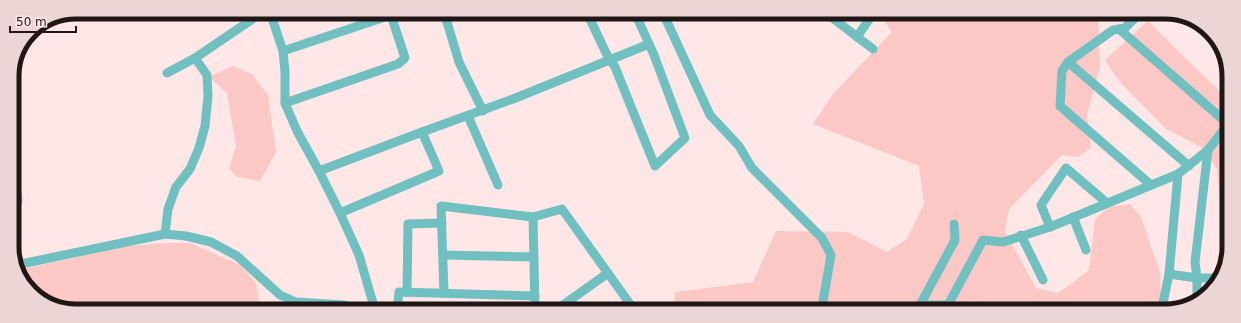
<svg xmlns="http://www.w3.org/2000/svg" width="1241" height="323" viewBox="0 0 1241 323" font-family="'DejaVu Sans',sans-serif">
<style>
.green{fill:#fcc8c5}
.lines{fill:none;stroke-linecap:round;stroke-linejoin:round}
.street{stroke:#71c0c1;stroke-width:9}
.rim{fill:none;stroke:#201616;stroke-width:5}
</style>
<rect width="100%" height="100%" fill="#fee7e6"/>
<!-- green -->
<g class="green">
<polygon points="717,13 796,13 796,14 723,22"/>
<polygon points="879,13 1098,13 1100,66 1087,115 1091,148 1078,157 1062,155 1009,209 1005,231 1036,288 1057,293 1070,285 1089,270 1095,219 1109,207 1130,204 1141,217 1160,273 1162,311 674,310 675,292 753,282 776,231 848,232 887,252 907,239 924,204 919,166 813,124 832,95 892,32"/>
<polygon points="1148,21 1228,100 1228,260 1218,276 1223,234 1217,169 1203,148 1166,129 1119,81 1105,60"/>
<polygon points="233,66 252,74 268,95 276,152 260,181 237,177 229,168 236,146 227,93 209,77"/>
<polygon points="170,243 190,243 240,265 256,283 260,310 63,310 31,292 19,270 128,246"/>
</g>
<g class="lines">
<!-- street -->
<g class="street">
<polyline points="270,12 283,51 285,72 285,103 297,131 319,171 340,213 359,255 375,310"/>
<polyline points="444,12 459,62 483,111"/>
<polyline points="587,13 608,57 615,67 655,166 685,138 654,55 635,13"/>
<polyline points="663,13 710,115 739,146 752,168 822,238 831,255 823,301 825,311"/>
<polyline points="826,13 873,49"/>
<polyline points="1140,13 1125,28 1113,30 1068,62 1062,71 1060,106 1151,185"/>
<polyline points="706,15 715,13"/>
<polyline points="445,17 457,12"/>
<polyline points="1119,29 1228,124"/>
<polyline points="857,37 872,15"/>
<polyline points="283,51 391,15"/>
<polyline points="1068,62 1189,166"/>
<polyline points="167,73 195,58 263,12"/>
<polyline points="285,103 398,64 405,58 390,12"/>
<polyline points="468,116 498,185"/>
<polyline points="319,171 422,132 513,99 649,44"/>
<polyline points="13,176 15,175 18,201 13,202"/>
<polyline points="340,213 439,171 422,132"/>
<polyline points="533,217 535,310"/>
<polyline points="1073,217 1086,250"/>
<polyline points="954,224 955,240 920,305 948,305 983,240 1003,242 1050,227 1178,174 1208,150 1228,124"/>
<polyline points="1050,227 1041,205 1066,168 1107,203"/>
<polyline points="165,234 168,209 176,187 190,169 199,148 205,126 208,96 207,75 195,58"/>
<polyline points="1021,235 1043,280"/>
<polyline points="443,255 534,257"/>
<polyline points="16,265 165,234 186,236 211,242 237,256 280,295 296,302 344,305 358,310"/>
<polyline points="1169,274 1197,278 1217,278"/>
<polyline points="407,292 408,224 442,223"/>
<polyline points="444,293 441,206 533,217 562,209 630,304 621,310"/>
<polyline points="1197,299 1197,278 1195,262 1208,150"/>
<polyline points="1163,303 1169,274 1178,174"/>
<polyline points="397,310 399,292 535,296"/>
<polyline points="556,310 608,273"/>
</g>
</g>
<!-- crop -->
<path d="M0 0H1241V323H0ZM76 19H1165A57 57 0 0 1 1222 76V247A57 57 0 0 1 1165 304H76A57 57 0 0 1 19 247V76A57 57 0 0 1 76 19Z" fill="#ecd6d5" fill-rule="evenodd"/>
<path class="rim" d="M76 19H1165A57 57 0 0 1 1222 76V247A57 57 0 0 1 1165 304H76A57 57 0 0 1 19 247V76A57 57 0 0 1 76 19Z"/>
<!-- scale -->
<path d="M10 26v6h66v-6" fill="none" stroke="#201616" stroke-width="2"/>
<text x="16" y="26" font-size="12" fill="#201616" stroke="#fee7e6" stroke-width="3" paint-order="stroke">50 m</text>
</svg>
